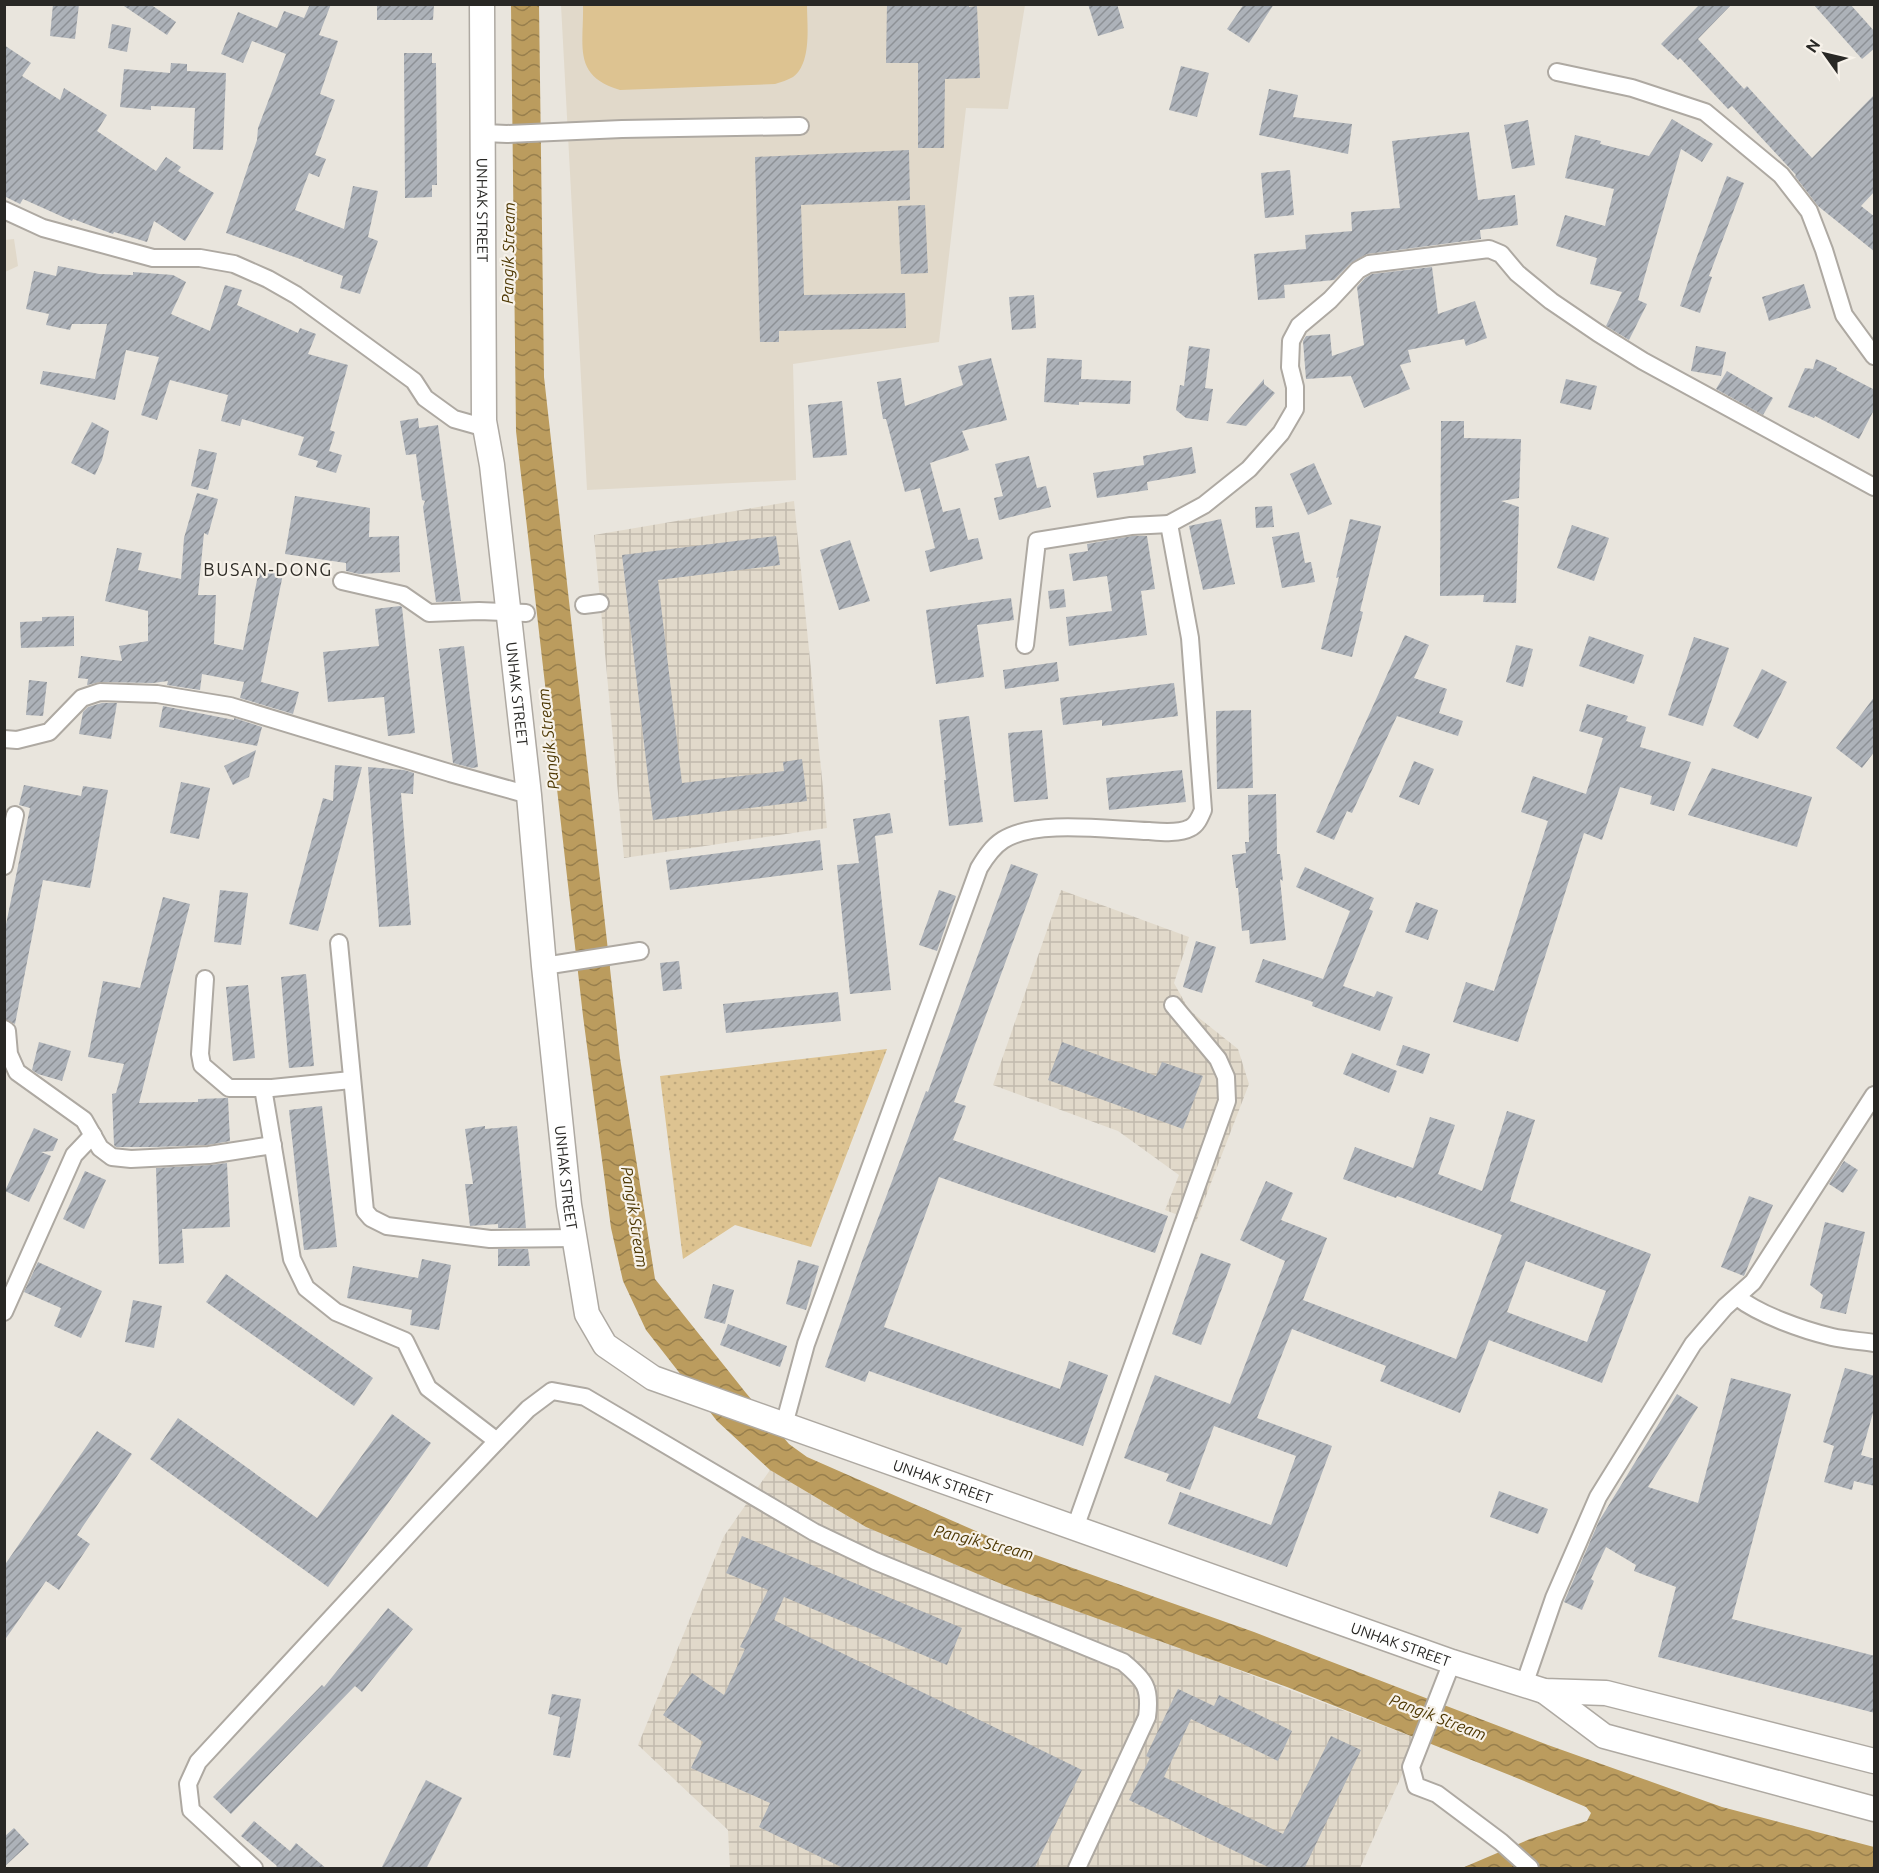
<svg xmlns="http://www.w3.org/2000/svg" width="1879" height="1873" viewBox="0 0 1879 1873" font-family="Ubuntu,sans-serif">
<style>
.built{fill:#e1d9ca}
.industrial{fill:url(#industrial-grid)}
.grass{fill:url(#grass-dots)}
.park{fill:#ddc391}
.water{fill:url(#water-waves)}
.building{fill:url(#building-hatch);fill-rule:evenodd}
.lines{fill:none;stroke-linecap:round;stroke-linejoin:round}
.minor-casing{stroke:#aea9a2;stroke-width:20}
.secondary-casing{stroke:#aea9a2;stroke-width:27}
.minor{stroke:#fff;stroke-width:16}
.secondary{stroke:#fff;stroke-width:24}
.labels{text-anchor:middle;dominant-baseline:central;stroke-width:4.5;stroke-linejoin:round;paint-order:stroke}
.street-label{font-size:15px;fill:#292825;stroke:#f7f2ea}
.water-label{font-size:16px;font-style:italic;fill:#4d3702;stroke:#f7f2ea}
.quarter-label{font-size:18px;letter-spacing:1.5px;fill:#302d27;stroke:#f7f2ea}
</style>
<defs>
<pattern id="industrial-grid" width="8" height="8" patternUnits="userSpaceOnUse" patternTransform="scale(1.5)"><rect width="8" height="8" fill="#e1d9ca"/><path d="M0 4h8M4 0v8" fill="none" stroke="#c1baad"/></pattern>
<pattern id="grass-dots" width="8" height="8" patternUnits="userSpaceOnUse" patternTransform="scale(1.5)"><rect width="8" height="8" fill="#ddc391"/><path d="M2 2h.1M6 6h.1" fill="none" stroke="#bea87d" stroke-width="1.8" stroke-linecap="round"/></pattern>
<pattern id="water-waves" width="16" height="10" patternUnits="userSpaceOnUse" patternTransform="scale(1.5)"><rect width="16" height="10" fill="#bb9c5e"/><path d="M0 5q4-4 8 0t8 0" fill="none" stroke="#987f4d"/></pattern>
<pattern id="building-hatch" width="6" height="6" patternUnits="userSpaceOnUse" patternTransform="scale(1.5)"><rect width="6" height="6" fill="#adb2b9"/><path d="M-1 1l2-2M0 6l6-6M5 7l2-2" fill="none" stroke="#8d9196"/></pattern>
</defs>
<rect width="100%" height="100%" fill="#e9e5dd"/>
<!-- built -->
<g class="built">
<polygon points="561,5 1025,5 1008,109 966,108 939,342 793,364 796,480 587,490"/>
<polygon points="14,239 18,266 5,272 5,240"/>
</g>
<!-- industrial -->
<g class="industrial">
<polygon points="794,501 827,828 624,858 594,535"/>
<polygon points="1061,890 1189,937 1174,983 1189,1010 1238,1049 1249,1084 1196,1222 1165,1210 1179,1175 1118,1131 993,1085"/>
<polygon points="770,1470 866,1527 1418,1739 1360,1868 730,1868 728,1830 638,1745 724,1536"/>
</g>
<!-- grass -->
<polygon class="grass" points="887,1049 811,1247 735,1225 683,1259 660,1076"/>
<!-- park -->
<path class="park" d="M583 5H807C807 25 812 63 793 77 788 80 781 82 775 84L620 90C572 76 584 46 583 5Z"/>
<!-- water -->
<polygon class="water" points="511,5 539,5 544,377 620,1058 655,1279 746,1393 789,1444 807,1457 1010,1546 1254,1632 1548,1745 1722,1807 1874,1847 1874,1868 1462,1868 1530,1839 1587,1821 1591,1813 1586,1807 1512,1776 1287,1687 1004,1585 866,1527 770,1470 717,1421 646,1330 623,1281 611,1228 583,1016 516,431"/>
<!-- building -->
<g class="building">
<polygon points="53,4 79,4 75,39 50,36"/>
<polygon points="121,4 150,4 176,22 167,35"/>
<polygon points="310,4 331,4 319,35 338,41 320,94 335,100 315,155 326,159 319,177 309,173 295,210 344,229 353,186 378,191 368,237 378,241 360,294 340,288 343,276 303,261 303,260 226,233 257,140 258,128 286,54 252,41 243,63 221,54 238,12 277,28 284,11 304,18"/>
<polygon points="377,4 434,4 433,20 377,20"/>
<polygon points="887,4 969,4 969,7 977,6 980,78 945,79 944,148 918,148 918,63 886,63"/>
<polygon points="1088,4 1117,4 1124,28 1098,36"/>
<polygon points="1244,4 1274,4 1249,43 1227,29"/>
<polygon points="1700,4 1732,4 1698,39 1744,89 1747,86 1812,158 1875,94 1875,191 1861,206 1875,217 1875,252 1818,206 1795,176 1796,175 1732,106 1728,109 1680,58 1678,60 1661,44"/>
<polygon points="1813,4 1850,4 1875,32 1875,48 1862,59"/>
<polygon points="112,24 131,28 127,52 108,48"/>
<polygon points="4,45 31,63 22,76 60,100 64,88 107,115 97,131 156,171 166,157 181,167 178,171 214,193 185,241 154,221 147,242 114,232 113,234 73,219 72,221 23,199 20,204 4,196"/>
<polygon points="404,53 432,53 432,63 436,63 437,185 432,185 432,197 405,198"/>
<polygon points="171,63 187,64 187,71 226,73 223,150 193,149 195,108 151,106 151,110 120,107 124,69 170,73"/>
<polygon points="1181,66 1209,73 1197,117 1169,110"/>
<polygon points="1269,89 1298,95 1293,117 1352,124 1348,154 1259,135"/>
<polygon points="1672,119 1713,144 1702,162 1681,149 1638,300 1647,304 1629,340 1606,326 1622,292 1590,284 1597,258 1556,246 1565,215 1605,226 1614,189 1565,178 1575,135 1601,141 1600,144 1649,156"/>
<polygon points="1528,120 1535,165 1512,169 1504,125"/>
<polygon points="1469,132 1478,200 1515,195 1518,225 1480,230 1481,239 1367,254 1351,263 1334,280 1284,285 1285,298 1258,300 1254,254 1306,249 1305,235 1352,231 1351,212 1400,208 1392,141"/>
<polygon points="909,150 910,200 801,205 804,295 905,293 906,328 779,331 779,342 760,342 755,157"/>
<polygon points="1290,170 1294,215 1265,218 1261,173"/>
<polygon points="1727,176 1744,183 1709,276 1712,277 1700,313 1680,306 1692,270"/>
<polygon points="925,205 928,273 901,274 898,206"/>
<polygon points="58,266 99,274 133,275 133,272 173,275 186,282 171,314 210,331 225,285 242,290 237,305 298,333 300,328 316,334 308,354 348,365 330,430 335,432 329,451 342,455 336,473 316,467 318,461 298,455 304,437 242,419 240,426 221,421 228,395 170,380 157,420 141,415 159,357 126,350 115,400 40,384 43,371 95,379 107,324 72,324 70,330 46,325 49,314 26,309 34,271 56,276"/>
<polygon points="1432,267 1438,314 1475,301 1487,338 1466,346 1464,339 1408,350 1411,362 1400,365 1410,389 1364,408 1351,376 1306,379 1303,341 1306,336 1330,334 1332,356 1364,345 1357,287 1365,278 1372,274"/>
<polygon points="1804,284 1811,308 1769,321 1762,297"/>
<polygon points="1034,295 1036,328 1012,330 1009,297"/>
<polygon points="1189,346 1210,349 1205,388 1213,389 1208,421 1186,418 1176,410 1180,385 1184,386"/>
<polygon points="1696,346 1726,352 1721,376 1691,371"/>
<polygon points="991,358 1007,420 962,431 969,450 930,463 943,512 960,508 968,540 978,538 983,559 930,572 925,551 935,548 920,488 905,492 886,419 883,419 877,382 901,378 905,406 963,385 958,366"/>
<polygon points="1047,358 1082,360 1081,379 1131,381 1130,404 1079,402 1079,405 1044,402"/>
<polygon points="1816,359 1837,368 1836,370 1875,390 1875,408 1859,439 1815,416 1814,418 1788,407 1805,368 1813,369"/>
<polygon points="1727,371 1773,398 1763,415 1716,389"/>
<polygon points="1264,379 1264,384 1275,393 1246,426 1226,423"/>
<polygon points="1566,379 1597,386 1591,410 1560,403"/>
<polygon points="842,401 847,455 813,458 808,405"/>
<polygon points="418,418 419,428 438,425 461,601 436,602 423,507 425,501 422,500 416,454 406,455 400,421"/>
<polygon points="1441,421 1464,421 1464,438 1521,439 1519,498 1501,501 1519,507 1516,603 1483,602 1484,595 1440,596"/>
<polygon points="92,422 109,431 102,460 95,475 71,463"/>
<polygon points="1192,447 1196,473 1147,482 1148,490 1097,498 1093,473 1144,465 1143,456"/>
<polygon points="199,449 217,453 208,490 191,486"/>
<polygon points="1029,456 1037,488 1046,486 1051,507 999,520 994,498 1003,496 995,464"/>
<polygon points="1314,463 1332,504 1308,515 1290,474"/>
<polygon points="197,493 218,499 208,535 204,533 198,595 216,595 214,644 243,650 259,570 283,574 261,682 299,692 293,714 240,698 244,682 202,674 200,690 167,685 168,681 153,683 100,682 87,685 88,679 78,678 81,656 122,661 119,646 148,641 148,611 105,601 117,548 142,553 138,570 181,579 184,538"/>
<polygon points="295,496 370,508 369,537 399,536 400,572 359,574 346,571 346,563 285,554"/>
<polygon points="1272,506 1274,527 1256,528 1255,507"/>
<polygon points="1221,519 1235,584 1203,590 1189,526"/>
<polygon points="1350,519 1381,526 1360,611 1363,612 1352,657 1321,649 1339,577 1336,578"/>
<polygon points="1572,525 1609,538 1594,581 1557,568"/>
<polygon points="1299,532 1305,563 1311,562 1315,582 1282,588 1272,537"/>
<polygon points="776,536 780,565 658,580 682,783 784,771 783,762 802,759 807,801 653,820 622,555"/>
<polygon points="1132,536 1147,536 1155,589 1141,591 1147,635 1069,646 1066,617 1112,611 1107,576 1073,581 1069,554 1088,551 1087,544"/>
<polygon points="850,540 870,601 839,610 820,550"/>
<polygon points="1064,589 1066,607 1050,609 1048,591"/>
<polygon points="1011,598 1014,620 977,625 984,677 936,684 926,610"/>
<polygon points="400,606 402,607 415,733 388,736 384,697 328,702 323,652 379,646 375,609"/>
<polygon points="74,616 74,646 21,648 20,622 42,621 42,617"/>
<polygon points="1405,635 1429,645 1414,678 1447,689 1439,713 1463,721 1458,736 1397,716 1352,813 1347,811 1334,840 1316,832"/>
<polygon points="1589,636 1644,655 1634,684 1579,666"/>
<polygon points="1694,637 1729,648 1703,726 1668,715"/>
<polygon points="1516,645 1533,649 1523,687 1506,682"/>
<polygon points="464,646 478,767 472,768 453,763 439,649"/>
<polygon points="1057,662 1059,681 1005,689 1003,670"/>
<polygon points="1762,669 1787,682 1758,739 1733,726"/>
<polygon points="29,680 47,682 43,716 26,715"/>
<polygon points="1174,683 1178,716 1102,726 1102,720 1063,725 1060,698"/>
<polygon points="1875,696 1875,751 1862,768 1836,748"/>
<polygon points="102,703 117,703 111,739 79,734 83,712 88,707"/>
<polygon points="1587,704 1628,716 1626,721 1646,727 1640,747 1691,762 1674,811 1650,804 1652,796 1620,787 1602,840 1584,833 1518,1042 1453,1022 1466,982 1494,991 1548,821 1521,812 1533,776 1586,794 1603,738 1579,731"/>
<polygon points="163,706 234,720 234,718 262,727 257,746 159,727"/>
<polygon points="1251,710 1253,788 1217,789 1216,711"/>
<polygon points="969,716 983,822 949,826 944,780 946,780 939,720"/>
<polygon points="1042,730 1048,799 1014,802 1008,733"/>
<polygon points="256,750 249,777 233,785 224,766"/>
<polygon points="1414,761 1434,769 1419,805 1399,797"/>
<polygon points="335,765 362,767 318,931 289,924 323,798 333,801"/>
<polygon points="368,767 404,770 414,773 413,794 401,793 411,925 379,927"/>
<polygon points="1712,768 1812,797 1797,847 1688,815"/>
<polygon points="1182,770 1186,802 1109,810 1106,778"/>
<polygon points="181,782 210,788 199,839 170,833"/>
<polygon points="24,785 81,796 83,786 108,790 90,888 43,880 15,1024 4,1019 4,934 30,808 19,805"/>
<polygon points="1276,794 1277,854 1280,854 1283,881 1280,879 1286,940 1250,944 1249,930 1242,931 1238,888 1236,888 1232,855 1246,853 1245,842 1249,842 1248,795"/>
<polygon points="890,813 893,833 875,836 891,990 850,994 837,865 859,863 853,819"/>
<polygon points="820,840 823,870 670,890 666,860"/>
<polygon points="1011,864 1038,874 954,1102 966,1106 953,1140 1168,1216 1155,1253 939,1177 884,1327 1060,1389 1069,1361 1108,1375 1083,1446 869,1371 865,1382 825,1367 863,1258 926,1091 928,1092"/>
<polygon points="1305,867 1374,898 1369,909 1373,911 1343,986 1374,997 1377,991 1393,997 1380,1031 1312,1006 1313,1002 1255,982 1263,959 1323,979 1350,911 1296,887"/>
<polygon points="220,890 248,893 241,945 214,942"/>
<polygon points="939,890 956,896 937,951 919,945"/>
<polygon points="163,897 190,904 139,1103 198,1102 198,1099 228,1098 230,1141 208,1145 155,1147 116,1147 114,1145 112,1094 116,1093 124,1064 88,1057 103,981 140,988"/>
<polygon points="1416,902 1438,910 1428,940 1405,932"/>
<polygon points="1196,941 1216,947 1202,993 1183,987"/>
<polygon points="679,961 682,989 663,991 660,963"/>
<polygon points="306,974 314,1066 289,1068 281,977"/>
<polygon points="248,985 255,1058 233,1061 226,987"/>
<polygon points="838,992 841,1021 726,1033 723,1004"/>
<polygon points="39,1042 71,1051 62,1081 38,1074 32,1070"/>
<polygon points="1062,1042 1156,1076 1162,1062 1203,1076 1183,1129 1048,1080"/>
<polygon points="1403,1045 1430,1054 1423,1074 1396,1065"/>
<polygon points="1352,1053 1397,1071 1389,1093 1343,1074"/>
<polygon points="322,1106 337,1247 304,1250 289,1110"/>
<path d="M1507 1111 1535 1120 1510 1201 1651 1254 1602 1383 1489 1340 1460 1413 1380 1381 1386 1366 1292 1329 1257 1418 1332 1446 1287 1567 1168 1524 1180 1492 1271 1525 1296 1456 1214 1426 1190 1490 1166 1481 1169 1474 1124 1458 1155 1375 1230 1404 1285 1261 1240 1240 1266 1181 1293 1193 1281 1220 1327 1238 1303 1300 1456 1359 1502 1235 1397 1196 1396 1198 1343 1179 1355 1147 1413 1168 1430 1117 1455 1125 1438 1174 1482 1191ZM1526 1261 1606 1291 1587 1342 1507 1312Z"/>
<polygon points="485,1126 485,1129 517,1126 526,1228 498,1228 498,1224 470,1226 465,1184 473,1184 465,1129"/>
<polygon points="34,1128 58,1139 53,1151 41,1152 51,1156 29,1202 5,1191"/>
<polygon points="1844,1161 1858,1170 1843,1193 1829,1184"/>
<polygon points="227,1163 230,1227 182,1229 184,1263 159,1264 156,1168 210,1165"/>
<polygon points="85,1171 106,1180 84,1229 63,1219"/>
<polygon points="1749,1196 1773,1205 1744,1276 1721,1267"/>
<polygon points="1825,1222 1865,1232 1846,1314 1820,1308 1823,1295 1810,1285"/>
<polygon points="498,1249 528,1249 530,1266 498,1266"/>
<polygon points="1201,1253 1231,1264 1201,1345 1172,1334"/>
<polygon points="422,1259 451,1265 439,1330 410,1325 412,1310 347,1298 353,1266 418,1278"/>
<polygon points="798,1260 819,1266 806,1310 786,1304"/>
<polygon points="38,1262 102,1291 81,1338 54,1326 61,1308 24,1292"/>
<polygon points="226,1274 373,1378 354,1406 206,1302"/>
<polygon points="713,1284 734,1290 725,1324 704,1318"/>
<polygon points="133,1300 162,1306 154,1348 125,1342"/>
<polygon points="728,1324 787,1346 780,1367 720,1345"/>
<polygon points="1845,1368 1875,1376 1875,1406 1861,1455 1875,1459 1875,1486 1854,1481 1852,1490 1824,1482 1834,1446 1823,1442"/>
<polygon points="1731,1378 1791,1394 1732,1619 1875,1656 1875,1713 1658,1657 1676,1587 1634,1571 1636,1565 1606,1547 1591,1579 1594,1581 1582,1610 1564,1602 1599,1521 1677,1394 1698,1407 1648,1487 1698,1503"/>
<polygon points="392,1414 431,1443 328,1587 150,1459 178,1418 317,1518"/>
<polygon points="97,1431 132,1454 77,1535 90,1544 59,1590 46,1581 4,1641 4,1566"/>
<polygon points="1499,1491 1548,1509 1538,1534 1490,1517"/>
<polygon points="742,1536 962,1628 947,1665 784,1597 774,1620 1082,1770 1034,1869 845,1869 759,1827 770,1803 691,1768 703,1742 663,1715 692,1673 724,1695 745,1649 740,1647 768,1590 726,1573"/>
<polygon points="388,1608 413,1629 362,1692 355,1686 231,1814 213,1797 322,1685 324,1687"/>
<polygon points="1178,1689 1214,1706 1219,1695 1292,1731 1278,1761 1191,1719 1164,1777 1283,1834 1331,1736 1361,1750 1304,1869 1272,1869 1129,1800 1150,1758 1146,1756"/>
<polygon points="552,1694 581,1699 570,1758 553,1755 560,1717 548,1714"/>
<polygon points="426,1780 462,1798 426,1869 381,1869"/>
<polygon points="254,1821 290,1851 296,1843 327,1869 275,1869 277,1866 241,1836"/>
<polygon points="14,1828 29,1844 4,1867 4,1837"/>
</g>
<g class="lines">
<defs>
<g id="minor">
<polyline points="1557,72 1632,88 1705,112 1781,175 1809,211 1824,250 1844,315 1874,356"/>
<polyline points="484,133 507,134 622,129 800,126"/>
<polyline points="4,210 43,228 153,258 200,258 234,264 268,279 296,295 414,381 425,398 454,419 486,428"/>
<polyline points="342,581 403,595 429,613 479,611 526,613"/>
<polyline points="584,605 600,603"/>
<polyline points="1025,645 1037,541 1131,526 1169,524"/>
<polyline points="4,739 17,740 49,732 82,698 100,692 157,694 230,706 450,773 529,795"/>
<polyline points="4,866 15,815"/>
<polyline points="339,943 365,1211 371,1218 387,1226 490,1239 575,1238"/>
<polyline points="544,966 640,951"/>
<polyline points="205,979 200,1054 202,1065 229,1088 272,1088 351,1080"/>
<polyline points="4,1029 7,1031 9,1054 17,1072 84,1120 100,1148 112,1157 131,1159 209,1155 273,1145"/>
<polyline points="263,1088 292,1259 306,1288 336,1312 405,1341 428,1388 497,1441"/>
<path d="M1737 1297C1760 1315 1803 1330 1832 1337 1845 1340 1861 1341 1874 1343"/>
<polyline points="4,1312 74,1155 93,1135"/>
<path d="M784 1425 806 1344 979 868C985 858 992 847 1003 840 1036 819 1109 830 1149 831 1161 832 1179 834 1190 828 1197 825 1200 817 1203 810L1190 638 1169 524 1204 505 1249 469 1281 433 1295 409V387L1290 367 1291 341 1299 326 1330 300 1358 270 1369 264 1489 249 1501 254 1517 273 1551 301 1598 333 1643 361 1874 487"/>
<polyline points="1075,1528 1227,1101 1226,1077 1218,1059 1173,1005"/>
<polyline points="1452,1662 1411,1767 1416,1786 1437,1794 1501,1842 1530,1868"/>
<polyline points="1524,1685 1554,1598 1598,1497 1693,1344 1725,1307 1753,1282 1874,1095"/>
<path d="M254 1868 191 1810 188 1784 198 1762 422 1520 497 1441 528 1409 552 1391 585 1397 814 1532 875 1561 1123 1662C1145 1680 1151 1688 1147 1717L1077 1868"/>
</g>
<g id="secondary">
<path id="s1" d="M482 4 484 421 492 465 529 795 544 966 569 1205 587 1314 605 1345 653 1378 1452 1662 1544 1691 1606 1693 1874 1761"/>
<polyline points="1544,1691 1604,1736 1874,1809"/>
</g>
</defs>
<!-- minor casing -->
<use href="#minor" class="minor-casing"/>
<!-- secondary casing -->
<use href="#secondary" class="secondary-casing"/>
<!-- minor -->
<use href="#minor" class="minor"/>
<!-- secondary -->
<use href="#secondary" class="secondary"/>
</g>
<g class="labels">
<!-- street labels -->
<g class="street-label">
<text stroke="none"><textPath href="#s1" startOffset="206">UNHAK STREET</textPath></text>
<text stroke="none"><textPath href="#s1" startOffset="692">UNHAK STREET</textPath></text>
<text stroke="none"><textPath href="#s1" startOffset="1178">UNHAK STREET</textPath></text>
<text stroke="none"><textPath href="#s1" startOffset="1718">UNHAK STREET</textPath></text>
<text stroke="none"><textPath href="#s1" startOffset="2204">UNHAK STREET</textPath></text>
</g>
<!-- water labels -->
<g class="water-label">
<text transform="translate(508 253) rotate(-89)">Pangik Stream</text>
<text transform="translate(548 739) rotate(-96)">Pangik Stream</text>
<text transform="translate(635 1217) rotate(81)">Pangik Stream</text>
<text transform="translate(984 1542) rotate(14)">Pangik Stream</text>
<text transform="translate(1438 1717) rotate(21)">Pangik Stream</text>
</g>
<!-- quarter labels -->
<g class="quarter-label">
<text x="268" y="569">BUSAN-DONG</text>
</g>
</g>
<!-- border -->
<rect width="1879" height="1873" fill="none" stroke="#292825" stroke-width="12"/>
<!-- north arrow -->
<g transform="translate(1825 54) rotate(304)" stroke="#f7f2ea" stroke-width="4.5" paint-order="stroke">
<path d="M0-4.5L10 22L0 15L-10 22Z" fill="#292825"/>
<text y="-9" font-size="16" font-weight="bold" text-anchor="middle" fill="#292825">N</text>
</g>
</svg>
